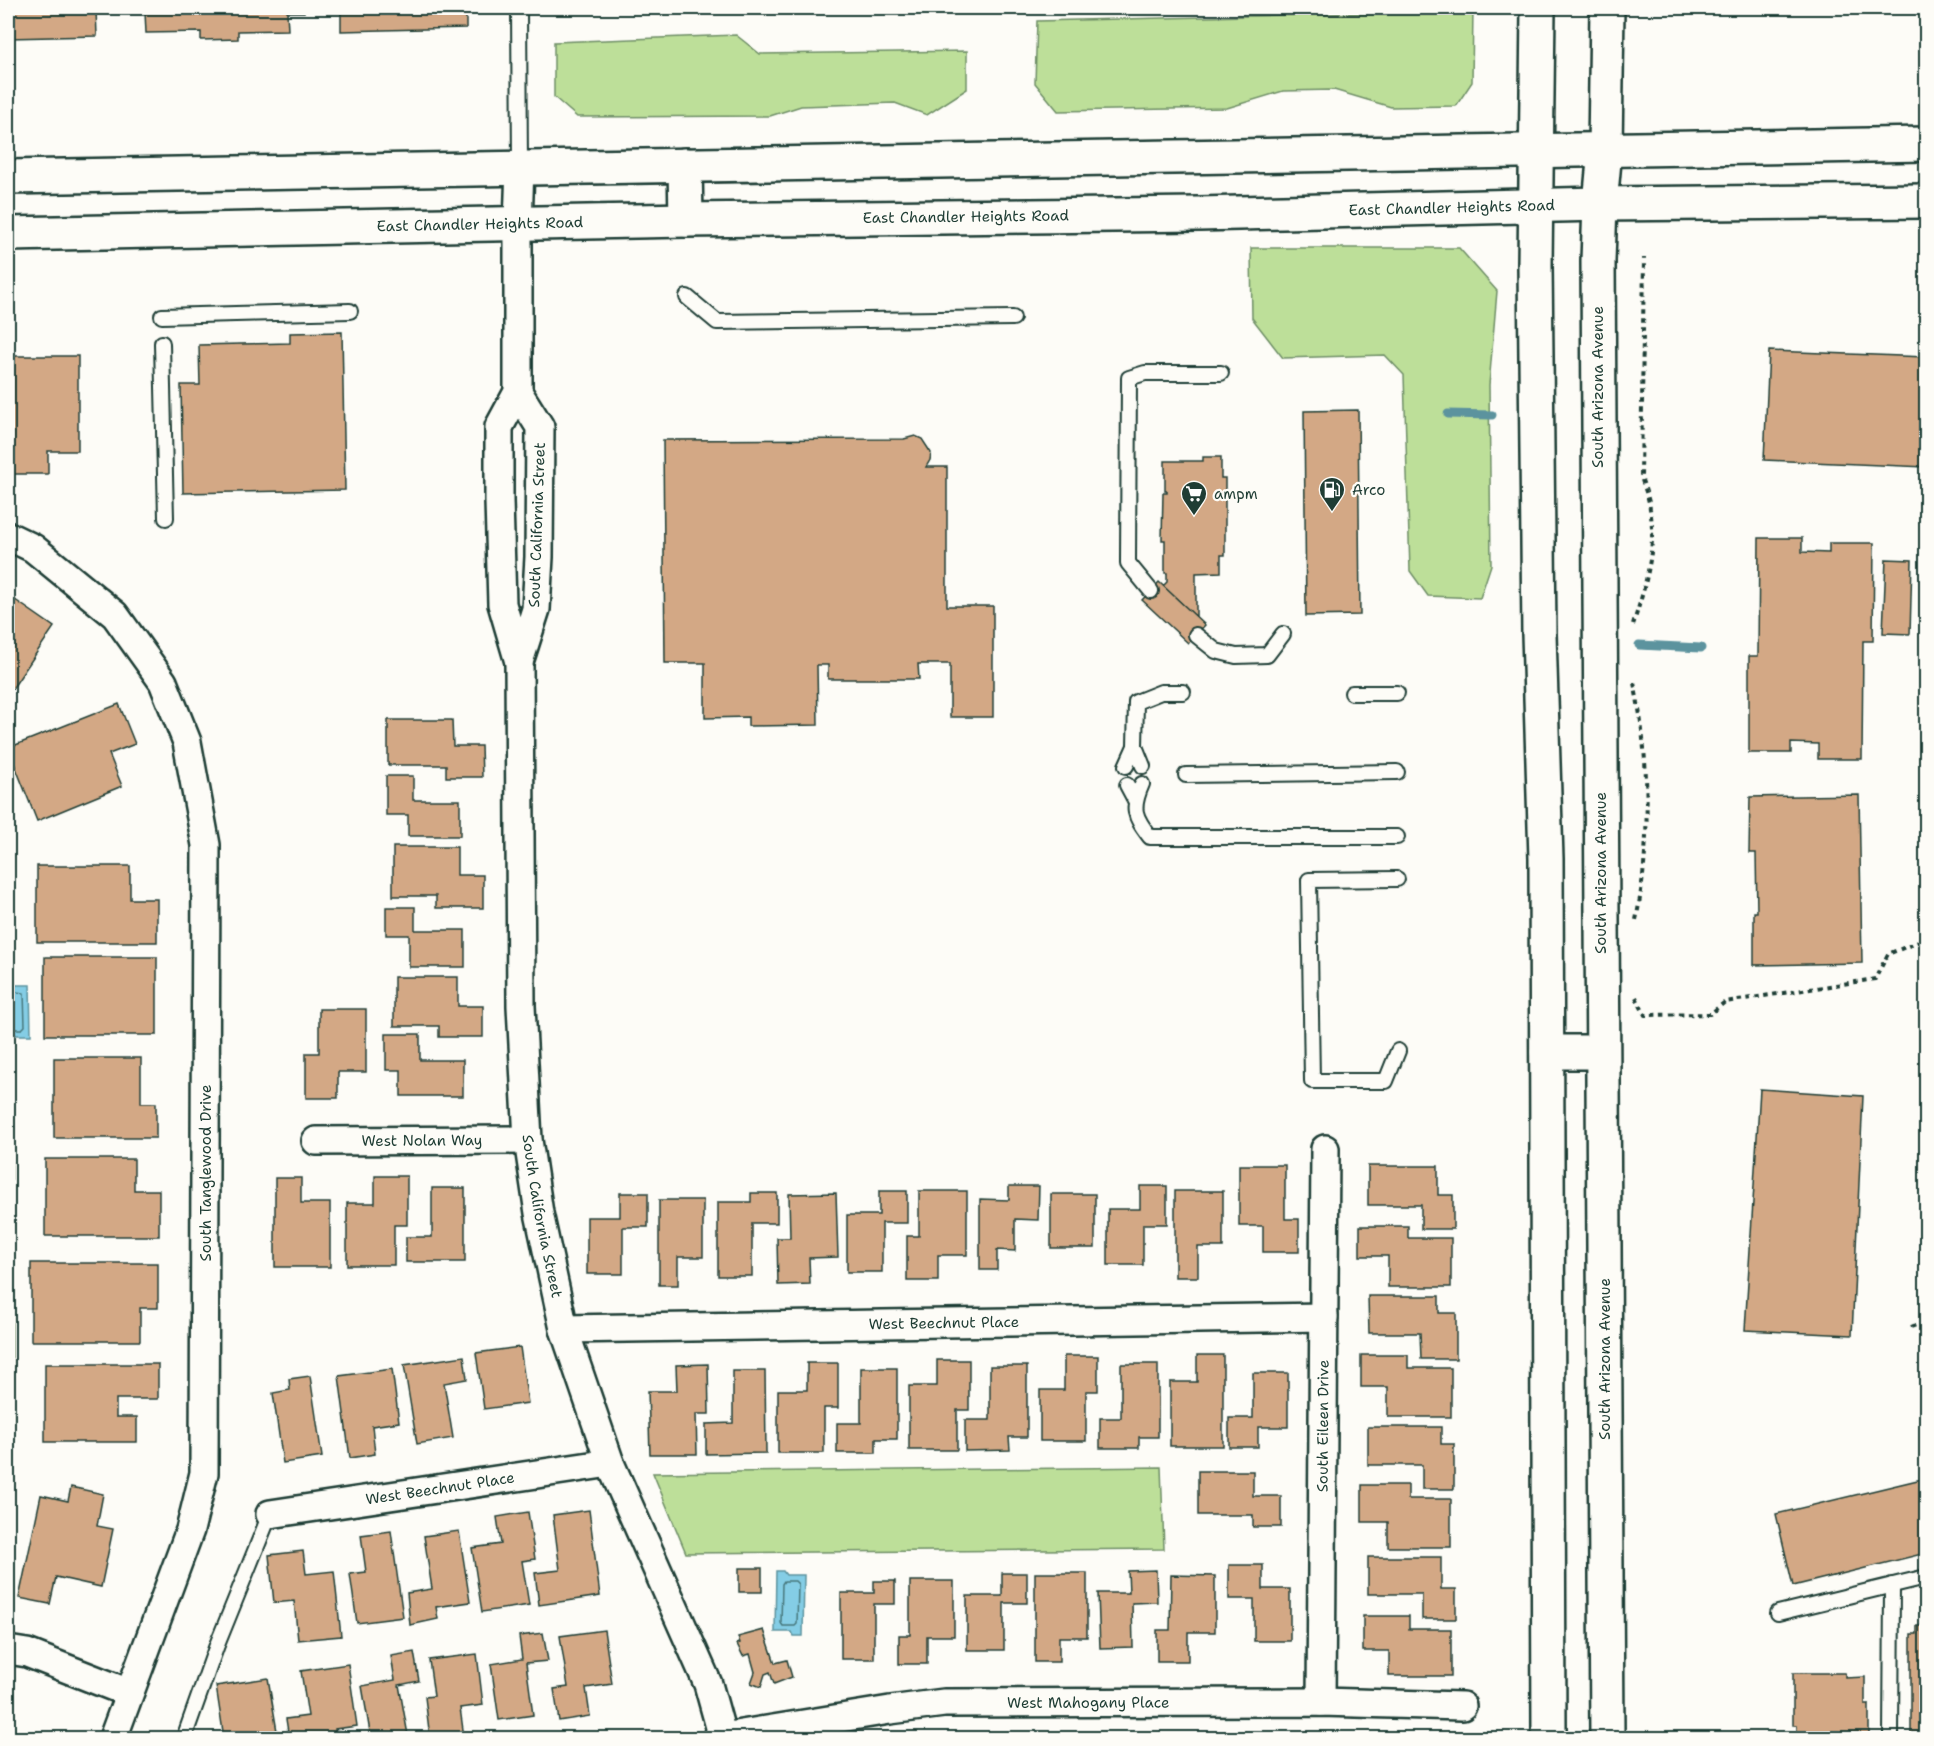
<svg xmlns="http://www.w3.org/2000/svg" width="1934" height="1746" viewBox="0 0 1934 1746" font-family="'Shantell Sans',sans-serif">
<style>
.green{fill:#bddf99;stroke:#6e8e66;stroke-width:1.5}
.water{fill:#84cde5;stroke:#5c939e;stroke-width:1.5}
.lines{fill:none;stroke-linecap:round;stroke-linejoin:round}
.shore{stroke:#47777b;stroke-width:1.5}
.stream{stroke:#5c939e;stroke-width:9}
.building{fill:#d3a885;stroke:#1f3d34;stroke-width:1.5}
.lane-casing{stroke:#1f3d34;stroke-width:18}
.street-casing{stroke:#1f3d34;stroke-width:32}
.secondary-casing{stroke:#1f3d34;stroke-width:38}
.primary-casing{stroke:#1f3d34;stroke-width:38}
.path{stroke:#1f3d34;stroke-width:4;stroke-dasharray:4.5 4.5;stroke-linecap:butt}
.lane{stroke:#fdfcf7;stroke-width:14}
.street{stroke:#fdfcf7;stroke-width:27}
.secondary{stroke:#fdfcf7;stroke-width:33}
.primary{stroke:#fdfcf7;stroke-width:33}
.labels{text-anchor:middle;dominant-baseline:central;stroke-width:4.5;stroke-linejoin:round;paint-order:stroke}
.street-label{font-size:15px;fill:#1f3d34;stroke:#fdfcf7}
.poi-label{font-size:15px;fill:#1f3d34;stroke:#fdfcf7;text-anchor:start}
</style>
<rect width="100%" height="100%" fill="#fdfcf7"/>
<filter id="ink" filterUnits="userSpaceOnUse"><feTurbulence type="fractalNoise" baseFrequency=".0167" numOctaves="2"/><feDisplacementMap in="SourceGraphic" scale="12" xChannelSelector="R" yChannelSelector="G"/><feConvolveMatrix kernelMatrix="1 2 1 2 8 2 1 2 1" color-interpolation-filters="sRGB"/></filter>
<g filter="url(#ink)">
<!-- green -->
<g class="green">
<polygon points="1413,8 1473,8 1472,82 1456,106 1391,107 1334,90 1283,91 1227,108 1058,111 1035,83 1037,21 1412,12"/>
<polygon points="736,35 760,54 967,51 967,89 927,115 895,103 801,106 770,116 577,117 554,97 554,42"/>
<polygon points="1251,248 1459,248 1497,291 1489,385 1491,565 1480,598 1428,596 1410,571 1404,375 1385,355 1283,358 1252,318"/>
<polygon points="8,826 10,832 12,1439 8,1439"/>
<polygon points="1161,1467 1164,1549 686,1553 653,1473"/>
</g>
<!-- water -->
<g class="water">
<polygon points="8,985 30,985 31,1035 8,1035"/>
<polygon points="776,1571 783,1571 786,1575 804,1575 803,1636 794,1636 792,1632 775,1632"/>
</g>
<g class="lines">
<!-- shore -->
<g class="shore">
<polyline points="8,991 24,993 25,1026 22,1029 8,1029"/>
<polygon points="784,1581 795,1581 798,1584 797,1624 795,1626 783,1626 781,1623 782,1584"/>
</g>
<!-- stream -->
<g class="stream">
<polyline points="1448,414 1492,415"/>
<polyline points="1639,645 1701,648"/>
</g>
</g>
<!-- building -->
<g class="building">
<polygon points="8,8 109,8 110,10 96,10 97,36 8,38"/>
<polygon points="135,8 304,8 304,12 287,12 288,30 238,31 238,39 201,40 201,32 146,33 145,12 135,12"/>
<polygon points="329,8 466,8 466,28 341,31 341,10 329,10"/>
<polygon points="342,332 345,490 183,493 181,385 200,385 199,345 290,343 290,333"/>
<polygon points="1769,351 1926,357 1926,467 1764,460"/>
<polygon points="8,356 78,356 78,451 48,451 48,474 8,474"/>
<polygon points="1358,410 1360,615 1306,616 1304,411"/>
<polygon points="915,436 922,439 931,453 930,460 926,467 947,467 947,606 993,606 993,717 950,717 950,664 918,664 919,679 828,679 828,665 817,665 818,725 748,726 748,717 705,718 705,663 665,663 663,440 904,439"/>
<polygon points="1203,457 1221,457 1221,478 1225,478 1225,555 1221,555 1221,572 1196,573 1196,617 1163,586 1167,582 1167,573 1165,573 1165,540 1162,540 1163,493 1167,493 1167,491 1165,491 1165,461 1203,461"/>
<polygon points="1759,538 1802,538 1802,552 1829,553 1829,543 1874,543 1873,641 1863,641 1862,759 1818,759 1818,744 1791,743 1791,753 1749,753 1749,656 1758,656"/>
<polygon points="1886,559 1912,560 1910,634 1883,633"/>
<polygon points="1159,582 1205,625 1188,643 1142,600"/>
<polygon points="8,595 54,627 8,695"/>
<polygon points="119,704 135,744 109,754 122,786 37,821 8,748"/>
<polygon points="388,720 452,720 453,746 481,746 482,777 446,777 446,765 388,765"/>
<polygon points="386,776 413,776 413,800 460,800 460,836 408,836 408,815 386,815"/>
<polygon points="1859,795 1862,963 1754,965 1754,912 1757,912 1756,853 1749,853 1750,797"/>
<polygon points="393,847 457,847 457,875 483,875 483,908 436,908 436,896 393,896"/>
<polygon points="37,866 130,866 130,899 157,899 157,942 37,942"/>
<polygon points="386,907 415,907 415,930 465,930 465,967 409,967 409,935 386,935"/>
<rect x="45" y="957" width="112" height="78"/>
<polygon points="394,977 458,977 458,1006 483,1006 483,1037 439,1037 439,1026 394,1026"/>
<polygon points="319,1009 366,1009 366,1072 338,1072 338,1098 306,1098 306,1053 319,1053"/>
<polygon points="386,1034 420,1034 420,1060 463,1060 463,1096 401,1096 401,1070 386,1070"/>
<polygon points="54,1058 141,1058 141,1103 156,1103 156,1138 54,1138"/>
<polygon points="1760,1089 1863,1096 1852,1335 1745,1330"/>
<polygon points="45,1159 134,1159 134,1190 159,1190 159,1236 45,1236"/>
<polygon points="1239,1165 1285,1165 1285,1219 1299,1219 1299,1252 1263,1252 1263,1226 1239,1226"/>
<polygon points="1368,1166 1438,1166 1438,1195 1453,1195 1453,1229 1421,1229 1421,1205 1368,1205"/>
<polygon points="375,1176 407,1176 407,1225 394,1225 394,1265 347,1265 347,1203 375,1203"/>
<polygon points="275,1178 301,1178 301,1203 330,1203 330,1267 275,1267"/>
<polygon points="1009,1186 1039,1186 1038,1220 1015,1219 1015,1251 997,1250 997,1270 980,1270 980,1199 1009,1200"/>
<polygon points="1140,1186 1167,1186 1167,1224 1143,1224 1143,1265 1108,1265 1108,1209 1140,1209"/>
<polygon points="432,1188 465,1188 465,1262 406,1262 406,1237 432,1237"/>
<polygon points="879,1191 907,1191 907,1223 882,1223 882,1272 847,1272 847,1215 879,1215"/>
<polygon points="919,1191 967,1191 967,1255 938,1255 938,1281 907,1281 907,1236 919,1236"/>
<polygon points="1175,1191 1223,1191 1223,1247 1198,1247 1198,1277 1175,1277"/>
<polygon points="620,1193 648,1193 648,1227 623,1227 623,1274 587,1274 587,1217 620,1217"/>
<polygon points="751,1193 777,1193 777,1223 752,1223 752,1276 718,1276 718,1202 751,1202"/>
<polygon points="836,1193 838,1257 809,1258 810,1284 778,1285 777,1238 790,1238 789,1194"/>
<rect x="1051" y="1194" width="44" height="54"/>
<polygon points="659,1200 703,1200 703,1257 678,1257 678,1285 659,1285"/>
<polygon points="1360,1226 1408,1226 1408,1238 1451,1238 1451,1287 1388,1287 1388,1256 1360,1256"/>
<polygon points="31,1263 158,1263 158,1308 140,1308 140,1341 31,1341"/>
<polygon points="1368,1296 1439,1296 1439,1313 1456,1313 1456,1359 1421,1359 1420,1333 1369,1333"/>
<polygon points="520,1347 528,1403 484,1409 476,1353"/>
<polygon points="1197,1355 1223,1355 1223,1446 1170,1446 1170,1382 1197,1382"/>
<polygon points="1361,1355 1408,1355 1408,1368 1451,1368 1451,1417 1388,1417 1388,1387 1361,1387"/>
<polygon points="464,1356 467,1379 444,1383 453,1438 417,1444 404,1365"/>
<polygon points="1064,1356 1098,1356 1098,1391 1086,1391 1086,1441 1040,1441 1040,1390 1064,1390"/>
<polygon points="937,1360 969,1360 969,1410 957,1410 957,1450 909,1450 909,1386 937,1386"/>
<polygon points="807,1363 838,1363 838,1408 824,1408 824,1453 778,1453 778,1390 807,1390"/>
<polygon points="45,1364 158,1364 158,1399 116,1399 116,1417 137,1417 137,1442 45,1442"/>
<polygon points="708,1364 709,1414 696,1414 697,1454 650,1454 648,1391 677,1391 676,1365"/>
<polygon points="1121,1364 1158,1364 1158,1437 1139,1437 1139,1448 1100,1448 1100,1418 1121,1418"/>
<polygon points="990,1366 1027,1366 1027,1437 1009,1437 1010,1450 965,1451 965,1420 990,1420"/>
<polygon points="861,1368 897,1368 897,1439 876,1439 876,1453 837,1453 837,1423 861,1423"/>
<polygon points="392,1369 399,1422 372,1426 375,1454 350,1458 339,1376"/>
<polygon points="733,1371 765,1371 766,1453 706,1454 706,1424 733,1423"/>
<polygon points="1253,1373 1288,1373 1288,1427 1258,1427 1258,1447 1229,1447 1229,1418 1253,1418"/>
<polygon points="310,1376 322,1457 283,1463 273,1393 290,1390 289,1379"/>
<polygon points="1368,1427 1441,1427 1441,1444 1454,1444 1454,1489 1422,1489 1422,1465 1368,1465"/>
<polygon points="1198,1471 1253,1471 1253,1496 1281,1496 1281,1527 1253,1527 1253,1515 1198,1515"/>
<polygon points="1926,1478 1926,1553 1793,1586 1776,1514"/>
<polygon points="1362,1485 1408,1485 1408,1499 1451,1499 1451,1547 1388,1547 1388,1522 1362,1522"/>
<polygon points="71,1487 103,1494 97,1526 113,1529 101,1587 56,1577 50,1604 19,1598 41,1495 68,1501"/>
<polygon points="589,1510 600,1596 539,1605 535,1573 560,1570 553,1515"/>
<polygon points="528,1512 535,1559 522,1561 529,1605 482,1612 472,1548 501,1544 497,1517"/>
<polygon points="391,1531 403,1617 357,1623 350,1574 366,1572 361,1535"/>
<polygon points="459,1531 470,1602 436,1607 438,1619 410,1625 407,1593 432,1589 424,1536"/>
<polygon points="303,1551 306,1574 334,1571 341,1636 298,1640 294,1601 274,1603 269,1555"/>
<polygon points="1368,1557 1441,1557 1441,1589 1456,1589 1456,1619 1422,1619 1422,1594 1368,1594"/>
<polygon points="1229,1565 1263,1565 1263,1589 1290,1589 1290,1641 1254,1641 1254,1599 1229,1599"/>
<rect x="739" y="1568" width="23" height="24"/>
<polygon points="1156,1570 1157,1602 1132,1603 1133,1647 1100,1648 1098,1593 1129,1593 1128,1571"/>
<polygon points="1002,1573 1027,1573 1027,1603 1004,1603 1004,1650 967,1650 967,1596 1002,1596"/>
<polygon points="1035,1573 1087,1573 1087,1637 1059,1637 1059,1662 1035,1662"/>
<polygon points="1171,1575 1215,1576 1215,1632 1188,1632 1188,1661 1157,1661 1157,1630 1170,1630"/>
<polygon points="874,1581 895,1581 895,1604 874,1604 874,1659 841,1659 841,1593 874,1593"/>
<polygon points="910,1581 954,1581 954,1636 927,1636 927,1664 899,1664 899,1635 910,1635"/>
<polygon points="1926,1604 1926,1738 1911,1738 1911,1634 1917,1634 1917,1626 1926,1626"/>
<polygon points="1363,1616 1409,1616 1409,1629 1451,1629 1451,1676 1389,1676 1389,1651 1363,1651"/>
<polygon points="604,1630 612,1684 586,1688 590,1716 559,1721 554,1689 568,1687 560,1636"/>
<polygon points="764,1630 775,1663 787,1660 792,1677 774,1684 770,1672 765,1674 761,1687 751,1683 755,1672 750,1654 743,1656 737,1644 740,1643 738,1637"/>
<polygon points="543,1633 548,1661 526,1663 533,1715 499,1720 491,1664 522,1659 519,1636"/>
<polygon points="414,1652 419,1681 399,1685 408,1735 386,1738 371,1738 362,1686 395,1680 391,1656"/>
<polygon points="477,1654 483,1705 460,1708 464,1737 430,1738 425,1697 434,1696 429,1660"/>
<polygon points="348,1664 357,1726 335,1729 336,1738 289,1738 286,1719 308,1716 301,1671"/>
<polygon points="1793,1673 1845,1673 1845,1678 1865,1677 1865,1704 1869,1704 1869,1738 1797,1738 1797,1725 1793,1725"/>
<polygon points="268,1678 278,1737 224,1738 216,1686"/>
</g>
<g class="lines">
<defs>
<g id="lane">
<polyline points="519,8 520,167"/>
<polyline points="687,297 717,322 1013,318"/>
<polyline points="162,316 350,311"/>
<polyline points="162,343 166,518"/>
<polyline points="1151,591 1128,563 1129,378 1145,373 1221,373"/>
<polyline points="1196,635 1216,651 1236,656 1267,655 1283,634"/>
<polyline points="1352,693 1397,693"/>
<polyline points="1126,766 1135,746"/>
<polyline points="1143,766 1135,746 1136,702 1161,692 1183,692"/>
<polyline points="1186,775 1397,772"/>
<path d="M1142 784C1131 809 1134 816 1150 837H1397"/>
<polyline points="1127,785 1135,800"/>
<polyline points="1397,879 1309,880 1312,1081 1386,1081 1398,1051"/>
<polyline points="1778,1613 1926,1577"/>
<polyline points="184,1738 217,1645 270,1514"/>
<polyline points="1891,1738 1892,1585"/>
</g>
<g id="street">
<path id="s1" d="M520 167 518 224V392L499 427V501L502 604 519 662 521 1006 528 1140 539 1213 564 1329 610 1463 708 1684 723 1738"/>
<polyline points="518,392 540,427 539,557 536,609 519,662"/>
<polyline points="8,536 33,548 115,615 163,682 187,742 206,845 204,1473 190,1530 113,1738"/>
<path id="s2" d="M316 1141 528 1140"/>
<path id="s3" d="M564 1329 1324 1317"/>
<path id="s4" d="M270 1514 610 1463"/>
<polyline points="8,1650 27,1653 129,1693"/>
<path id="s5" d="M1321 1702 1325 1149"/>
<path id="s6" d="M717 1738 890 1710 944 1703 1321 1702 1462 1706"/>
</g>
<g id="secondary">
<polyline points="685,165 686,220"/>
<polyline points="8,177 1926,144"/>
<path id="s7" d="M8 234 686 220 1199 214 1600 204 1926 201"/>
</g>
<g id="primary">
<polyline points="1538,8 1535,265 1539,634 1546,859 1549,1738"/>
<polyline points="1547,1052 1602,1052"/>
<polyline points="1607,1738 1598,261 1600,204 1605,150 1607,8"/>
</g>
</defs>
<!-- lane casing -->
<use href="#lane" class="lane-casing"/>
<!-- street casing -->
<use href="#street" class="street-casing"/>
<!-- secondary casing -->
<use href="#secondary" class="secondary-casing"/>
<!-- primary casing -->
<use href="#primary" class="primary-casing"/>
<!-- path -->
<g class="path">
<path d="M1633 625C1645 587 1657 549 1650 509 1649 498 1644 487 1641 477L1644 258"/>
<path d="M1634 683C1650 756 1651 847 1636 920"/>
<polyline points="1636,997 1645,1015 1710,1014 1725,1002 1875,979 1888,954 1926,939"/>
<polyline points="1911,1327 1926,1321"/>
</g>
<!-- lane -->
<use href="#lane" class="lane"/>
<!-- street -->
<use href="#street" class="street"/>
<!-- secondary -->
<use href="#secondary" class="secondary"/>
<!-- primary -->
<use href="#primary" class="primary"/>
</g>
</g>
<!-- icons -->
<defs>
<symbol id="fuel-pin" viewBox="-11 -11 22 30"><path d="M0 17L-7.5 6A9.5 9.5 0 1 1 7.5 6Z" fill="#1f3d34" stroke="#fdfcf7"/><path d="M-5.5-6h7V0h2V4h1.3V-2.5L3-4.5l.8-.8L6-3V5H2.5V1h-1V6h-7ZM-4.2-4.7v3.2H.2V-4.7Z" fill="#fff"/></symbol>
<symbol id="supermarket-pin" viewBox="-11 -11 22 30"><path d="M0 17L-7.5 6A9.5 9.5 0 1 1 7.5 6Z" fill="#1f3d34" stroke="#fdfcf7"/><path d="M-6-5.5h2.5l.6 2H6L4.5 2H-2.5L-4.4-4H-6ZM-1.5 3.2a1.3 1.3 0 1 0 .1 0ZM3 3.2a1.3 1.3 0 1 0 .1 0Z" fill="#fff"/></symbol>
</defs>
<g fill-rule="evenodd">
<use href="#fuel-pin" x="1317" y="475" width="30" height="40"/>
<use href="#supermarket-pin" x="1179" y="479" width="30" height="40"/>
</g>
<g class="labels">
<!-- street labels -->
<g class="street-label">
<text stroke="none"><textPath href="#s7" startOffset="1444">East Chandler Heights Road</textPath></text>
<text stroke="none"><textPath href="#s7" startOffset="958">East Chandler Heights Road</textPath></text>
<text stroke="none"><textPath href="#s7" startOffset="472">East Chandler Heights Road</textPath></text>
<text transform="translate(1598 387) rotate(-90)">South Arizona Avenue</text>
<text transform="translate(537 525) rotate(-88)">South California Street</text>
<text transform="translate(1601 873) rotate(-90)">South Arizona Avenue</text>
<text stroke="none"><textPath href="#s2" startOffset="106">West Nolan Way</textPath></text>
<text transform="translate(206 1173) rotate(-90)">South Tanglewood Drive</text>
<text stroke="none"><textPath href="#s1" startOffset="1058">South California Street</textPath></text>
<text stroke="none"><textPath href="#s3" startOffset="380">West Beechnut Place</textPath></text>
<text transform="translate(1605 1359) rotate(-90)">South Arizona Avenue</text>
<text stroke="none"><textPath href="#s5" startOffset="276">South Eileen Drive</textPath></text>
<text stroke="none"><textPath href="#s4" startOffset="172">West Beechnut Place</textPath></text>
<text stroke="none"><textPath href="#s6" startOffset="374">West Mahogany Place</textPath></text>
</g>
<!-- poi labels -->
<g class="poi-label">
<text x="1352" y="490">Arco</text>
<text x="1214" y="494">ampm</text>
</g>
</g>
<!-- margin -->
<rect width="1934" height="1746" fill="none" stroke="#fdfcf7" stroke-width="30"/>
<rect x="15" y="15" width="1904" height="1716" fill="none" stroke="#1f3d34" stroke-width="2" filter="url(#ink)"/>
</svg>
